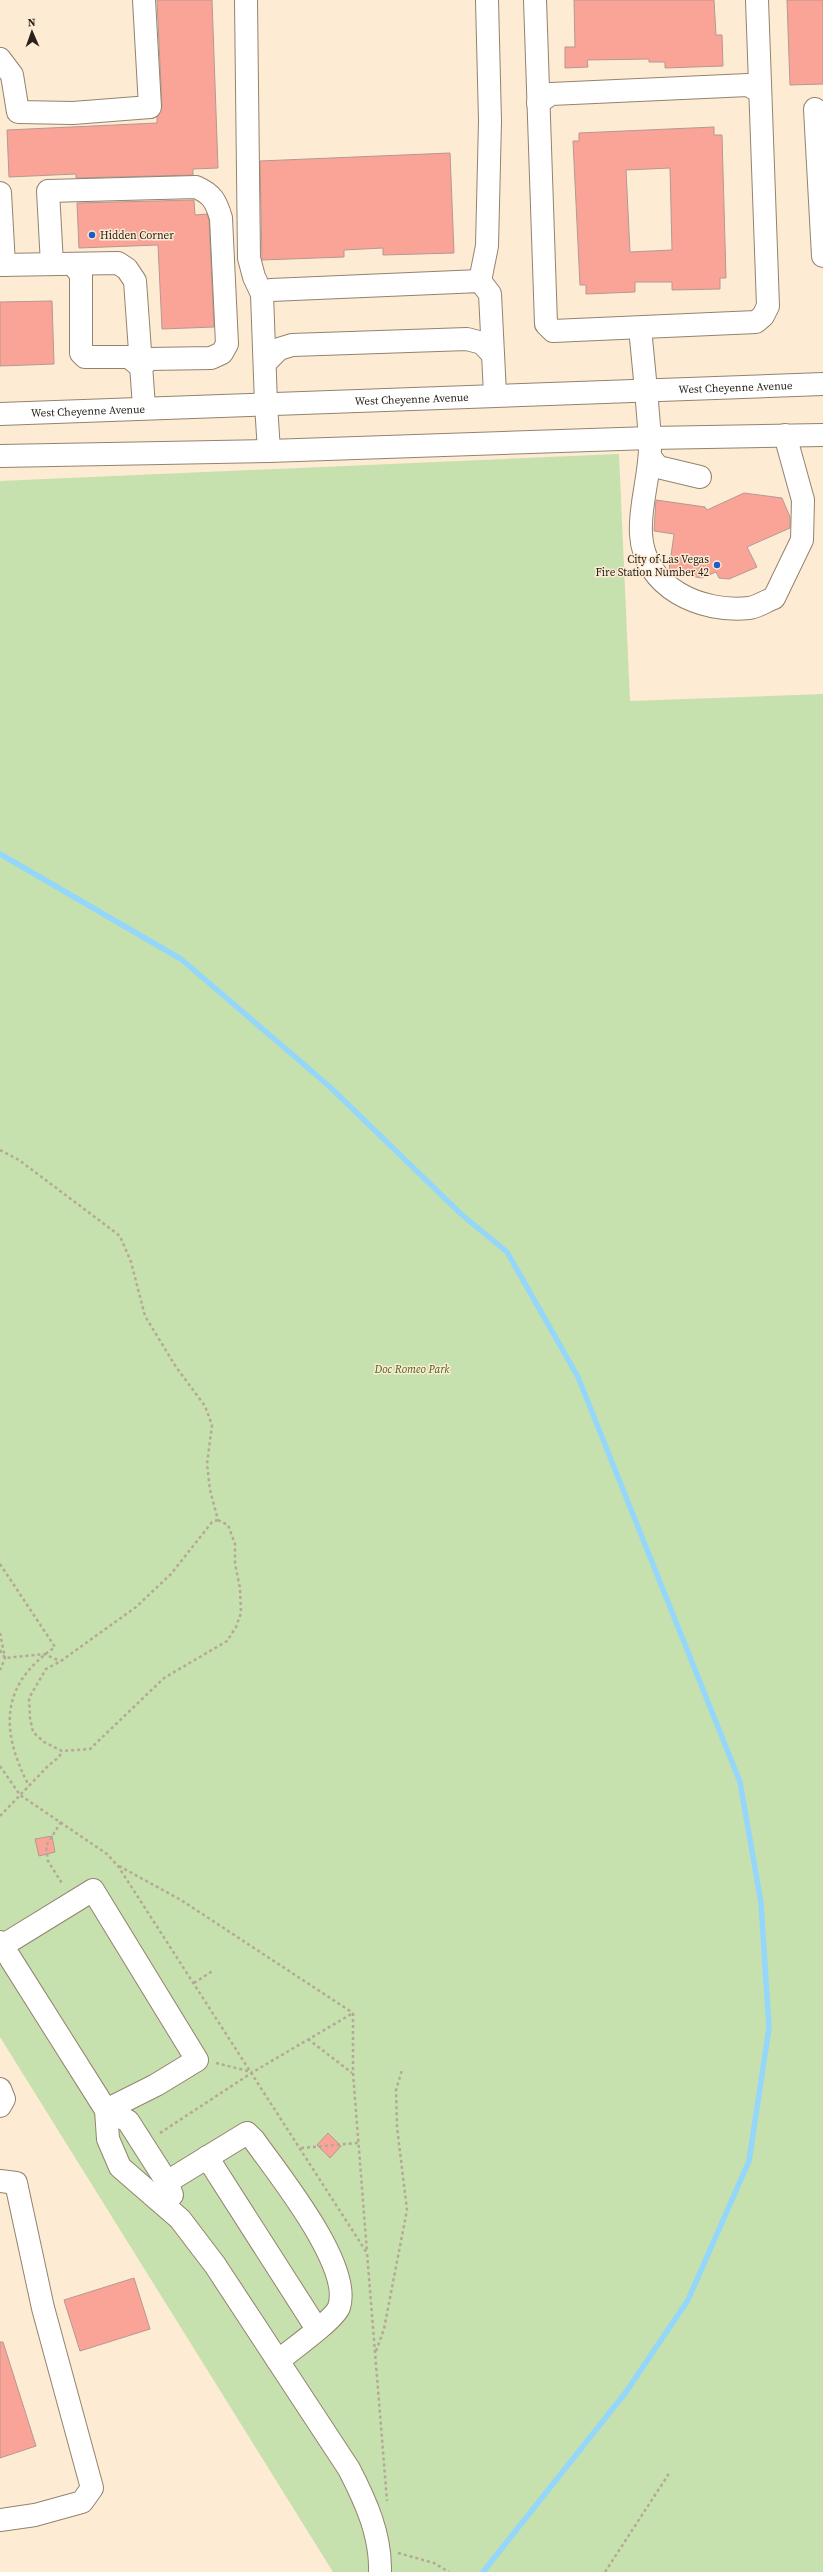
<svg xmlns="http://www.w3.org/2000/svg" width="823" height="2572" viewBox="0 0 823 2572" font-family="'Source Serif 4',serif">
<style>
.green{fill:#c6e1ae}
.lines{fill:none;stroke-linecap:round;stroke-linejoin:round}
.stream{stroke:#95d6fb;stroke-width:5.5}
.building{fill:#faa498;stroke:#b59893;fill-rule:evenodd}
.minor-casing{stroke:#93836e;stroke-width:24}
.major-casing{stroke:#93836e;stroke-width:24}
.path{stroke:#b6a896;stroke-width:2.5;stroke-dasharray:3 3;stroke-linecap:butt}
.minor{stroke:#fff;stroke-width:22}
.major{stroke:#fff;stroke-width:22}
.poi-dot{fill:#1d5dc9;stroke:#fdebd4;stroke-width:1.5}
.labels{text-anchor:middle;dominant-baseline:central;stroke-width:3;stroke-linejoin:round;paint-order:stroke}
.poi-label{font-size:11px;fill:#272119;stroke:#fdebd4;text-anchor:start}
.street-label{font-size:11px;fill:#272119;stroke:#fdebd4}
.park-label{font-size:11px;font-style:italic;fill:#416218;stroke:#fdebd4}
</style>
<rect width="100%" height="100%" fill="#fdebd4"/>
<!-- green -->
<polygon class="green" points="619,454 630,701 823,694 823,2572 333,2572 0,2037 0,481"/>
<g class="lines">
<!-- stream -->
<polyline class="stream" points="0,854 181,959 329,1086 461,1214 507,1252 578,1377 740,1782 761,1903 769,2028 749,2161 688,2300 626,2392 483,2572"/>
</g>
<!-- building -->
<g class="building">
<polygon points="157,0 212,0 218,168 193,169 193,175 76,178 76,174 9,177 7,130 157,123 157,117 162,106"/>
<polygon points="574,0 714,0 716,35 722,35 723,66 665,68 665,62 649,62 649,59 587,60 588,67 565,68 565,47 575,47"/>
<polygon points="787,0 823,0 823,84 790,85"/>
<path d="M714 127V135H722L726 278H720V289L672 290V282H635V292L586 294V285H580L573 141H579V133ZM670 168 672 250 630 252 626 170Z"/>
<polygon points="450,153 454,253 383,255 383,248 344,250 344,257 262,260 260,161"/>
<polygon points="194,200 195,215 207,214 209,220 214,327 162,329 158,245 79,248 77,203"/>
<polygon points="52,301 54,364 0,366 0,302"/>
<polygon points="744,493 782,498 790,517 790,528 747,547 757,567 729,579 719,578 716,572 702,578 672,573 669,570 674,534 654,531 656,500 705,507 707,510"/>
<polygon points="52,1836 55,1852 39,1856 35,1839"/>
<polygon points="328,2133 341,2146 330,2158 317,2145"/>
<polygon points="134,2278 150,2329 80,2351 64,2300"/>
<polygon points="0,2342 3,2342 36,2446 0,2458"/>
</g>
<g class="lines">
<defs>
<g id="minor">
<polyline points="246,0 249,258 254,277 262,294 266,404"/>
<polyline points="535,0 546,324 553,331 756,322 763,316 768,306 757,0"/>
<polyline points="0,59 12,75 18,112 73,113 150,107 144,0"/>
<polyline points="538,103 551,94 748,85 760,92"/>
<polyline points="815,109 823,256"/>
<polyline points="0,193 4,265"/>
<path d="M52 264 48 191 196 187C212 194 216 201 221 218L227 344 222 353 211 358 149 359 141 367 129 357H85L81 353V274L73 265"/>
<polyline points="0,265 118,263 127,269 135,281 144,407"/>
<polyline points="480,281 487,246 490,121 487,0"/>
<polyline points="262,294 271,290 480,281 490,294 495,394"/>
<polyline points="640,328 646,390"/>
<polyline points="265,363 279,349 292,345 467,339 482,343 493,355"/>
<path d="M650 438C652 471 639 503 641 534 644 588 701 613 749 608 757 607 766 601 774 598L802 540 803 500 785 435"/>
<polyline points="651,458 658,467 700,477"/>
<path d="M0 1942 106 2110 108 2139 120 2167 180 2219 215 2265 349 2469C366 2502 381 2535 380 2572"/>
<polyline points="2,1946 93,1890 197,2060 156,2085 106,2110"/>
<polyline points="0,2089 4,2099 0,2106"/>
<polyline points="106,2110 128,2121 167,2182 172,2195"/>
<polyline points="207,2157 317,2329"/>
<polyline points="0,2181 16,2183 43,2308 92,2488 82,2502 35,2515 0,2520"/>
<path d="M167 2182 247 2133 254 2140C278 2174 353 2266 339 2307 335 2319 290 2351 278 2361"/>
</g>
<g id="major">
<polyline points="646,390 650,438"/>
<polyline points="266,404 269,451"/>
<path id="s1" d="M0 414 823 384"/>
<polyline points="0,456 269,451 650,438 823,435"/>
</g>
</defs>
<!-- minor casing -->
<use href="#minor" class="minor-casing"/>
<!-- major casing -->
<use href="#major" class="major-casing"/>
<!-- path -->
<g class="path">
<polyline points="0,1150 19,1160 120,1236 131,1262 145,1316 176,1367 205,1406 212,1425 207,1464 210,1490 218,1520"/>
<polygon points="218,1520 228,1525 235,1544 235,1564 240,1588 241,1613 236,1627 227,1641 164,1678 90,1749 62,1751 44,1742 33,1732 30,1718 29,1698 46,1669 61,1661 136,1607 171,1574 212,1522"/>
<path d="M0 1564 55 1647C0 1685 0 1730 29 1786"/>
<polyline points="0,1633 5,1658 0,1670"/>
<polyline points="0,1650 5,1658 44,1654 60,1661"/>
<polyline points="0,1766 20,1795 107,1854 118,1866 367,2253 387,2501"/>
<polyline points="0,1816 48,1766 59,1757 62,1751"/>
<polyline points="61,1822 46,1846 48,1861 63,1885"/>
<polyline points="119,1866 181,1900 353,2013"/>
<polyline points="194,1983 214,1970"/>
<polyline points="353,2013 353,2073 367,2252"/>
<polyline points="308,2039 352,2073"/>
<polyline points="216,2063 252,2072"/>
<polyline points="160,2133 253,2072 353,2013"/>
<polyline points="301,2148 358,2143"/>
<polyline points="376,2351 384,2329 407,2210 397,2127 396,2090 402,2070"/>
<polyline points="398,2553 434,2563 449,2572"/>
<polyline points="605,2572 670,2472"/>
</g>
<!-- minor -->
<use href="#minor" class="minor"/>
<!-- major -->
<use href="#major" class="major"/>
</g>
<!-- markers -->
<g class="poi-dot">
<circle cx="92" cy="235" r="4"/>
<circle cx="717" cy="565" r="4"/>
</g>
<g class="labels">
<!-- poi labels -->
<g class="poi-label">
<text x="100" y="235">Hidden Corner</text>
<text x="709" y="559" text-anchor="end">City of Las Vegas<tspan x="709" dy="13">Fire Station Number 42</tspan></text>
</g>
<!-- street labels -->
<g class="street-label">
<text stroke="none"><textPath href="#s1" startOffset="736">West Cheyenne Avenue</textPath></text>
<text stroke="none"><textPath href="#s1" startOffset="412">West Cheyenne Avenue</textPath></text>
<text stroke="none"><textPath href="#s1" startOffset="88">West Cheyenne Avenue</textPath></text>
</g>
<!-- park labels -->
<g class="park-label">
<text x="412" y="1369">Doc Romeo Park</text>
</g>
</g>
<!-- north arrow -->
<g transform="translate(32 32) rotate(358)" stroke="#fdebd4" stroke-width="3" paint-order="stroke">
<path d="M0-3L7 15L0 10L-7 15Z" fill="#272119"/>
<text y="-6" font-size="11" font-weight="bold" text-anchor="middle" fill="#272119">N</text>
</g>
</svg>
